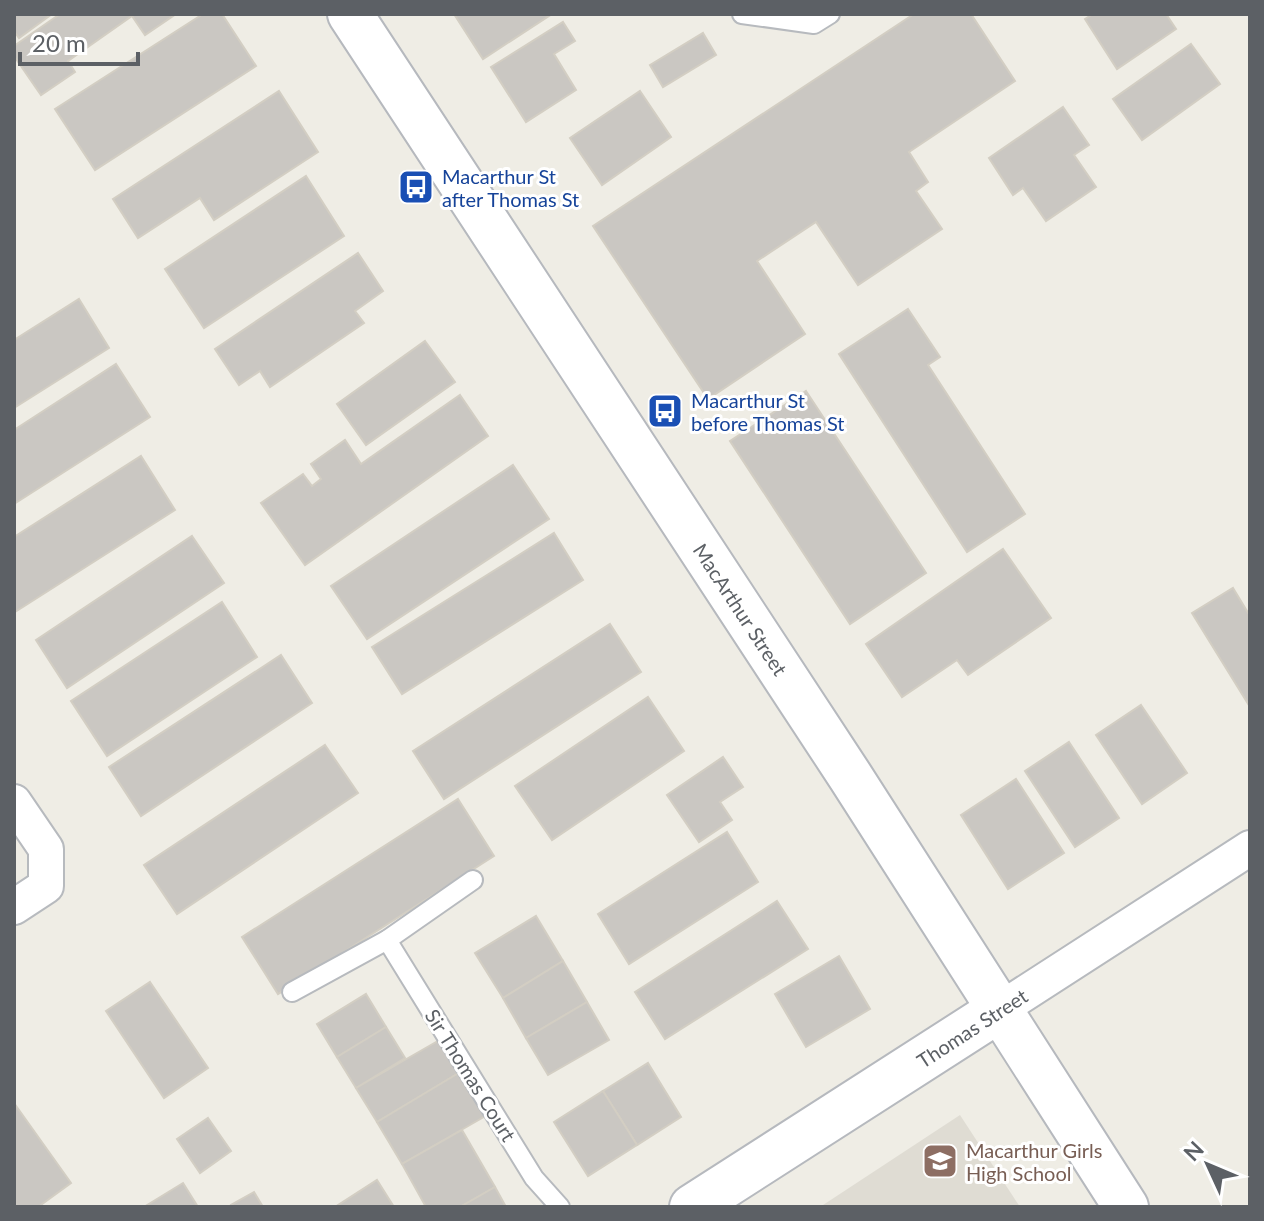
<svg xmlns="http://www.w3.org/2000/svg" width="1264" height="1221" viewBox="0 0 1264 1221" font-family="Lato,sans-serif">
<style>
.education{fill:#dfdcd3}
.building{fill:#cac7c2;stroke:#d3cec3;stroke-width:2}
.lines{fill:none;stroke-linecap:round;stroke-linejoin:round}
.lane-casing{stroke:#b7babe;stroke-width:22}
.street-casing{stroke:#b7babe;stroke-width:38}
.secondary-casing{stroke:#b6b9be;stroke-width:48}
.lane{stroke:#fff;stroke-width:18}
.street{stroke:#fff;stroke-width:34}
.secondary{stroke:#fff;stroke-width:44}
.labels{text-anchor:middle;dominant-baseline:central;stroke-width:6;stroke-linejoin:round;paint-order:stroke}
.transit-label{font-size:20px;fill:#164399;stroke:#fff;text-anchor:start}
.street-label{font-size:20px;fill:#5c6065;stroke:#fff}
.education-label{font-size:20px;fill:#785e54;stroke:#fff;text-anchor:start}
</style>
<rect width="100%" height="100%" fill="#efede5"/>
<!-- education -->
<polygon class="education" points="960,1115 1020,1207 820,1207"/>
<!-- building -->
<g class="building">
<polygon points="14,14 52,14 19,38 14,31"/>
<polygon points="60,14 176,14 145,35 132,16 68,61 75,72 41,95 14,56 14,46"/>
<polygon points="203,14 222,14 256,66 95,170 55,109"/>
<polygon points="454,14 552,14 483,59"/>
<polygon points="914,14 971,14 1015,81 909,152 928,182 916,191 942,229 858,285 816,222 757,261 805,334 708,399 593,226"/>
<polygon points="1093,14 1166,14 1176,29 1117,69 1085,19"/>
<polygon points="563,22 575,41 554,54 576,90 526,122 491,67"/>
<polygon points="703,33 716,55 663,87 650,65"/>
<polygon points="1191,44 1220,84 1142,140 1113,99"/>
<polygon points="279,91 318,152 214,220 200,198 138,238 113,199"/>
<polygon points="640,91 671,137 602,185 570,138"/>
<polygon points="1063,107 1089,145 1074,155 1096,187 1046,221 1023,188 1013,195 989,158"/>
<polygon points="306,176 344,236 204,328 165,269"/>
<polygon points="358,253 383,291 355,311 364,323 270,387 260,371 239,385 215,349"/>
<polygon points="79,299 109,348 14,408 14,340"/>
<polygon points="908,309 940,357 928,365 1025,514 967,552 839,354"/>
<polygon points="425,341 455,382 366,445 337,404"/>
<polygon points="116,364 150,417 14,504 14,430"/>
<polygon points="806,391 926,573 850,624 730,441"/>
<polygon points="460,395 488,436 305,565 261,503 303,474 312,486 321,479 311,464 345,440 361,464"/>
<polygon points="141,456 175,510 15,612 14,537"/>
<polygon points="513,465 549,519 367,639 331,586"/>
<polygon points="554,533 583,580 402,694 372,647"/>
<polygon points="192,536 224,583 67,688 36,640"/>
<polygon points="1003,549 1051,618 968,675 957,660 902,697 866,644"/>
<polygon points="1233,588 1250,616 1250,707 1192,613"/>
<polygon points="222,602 257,657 107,756 71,701"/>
<polygon points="610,624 641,672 444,799 413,751"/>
<polygon points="281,655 312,703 141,816 109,767"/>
<polygon points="648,697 684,751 552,840 515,786"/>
<polygon points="1141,705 1187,773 1142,804 1096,735"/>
<polygon points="1069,742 1119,818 1075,847 1025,771"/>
<polygon points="325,745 358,793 177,914 144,865"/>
<polygon points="723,757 743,787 720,802 732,820 699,842 667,795"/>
<polygon points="1016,779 1064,853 1008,889 961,815"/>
<polygon points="458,799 494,856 278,994 242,937"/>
<polygon points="727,832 758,882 629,964 598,914"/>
<polygon points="777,901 808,949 665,1039 635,992"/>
<polygon points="536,916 563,961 503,998 475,953"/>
<polygon points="839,956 870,1009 806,1047 775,994"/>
<polygon points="563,961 587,1002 526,1038 503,998"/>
<polygon points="150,982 208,1068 164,1098 106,1011"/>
<polygon points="366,994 386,1027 337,1057 317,1024"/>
<polygon points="587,1002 609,1040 548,1075 526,1038"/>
<polygon points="386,1027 405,1058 356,1088 337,1057"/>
<polygon points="443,1038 462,1071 377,1122 356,1088"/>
<polygon points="648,1063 681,1117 637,1145 603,1091"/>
<polygon points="462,1071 489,1114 402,1164 377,1122"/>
<polygon points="603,1091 637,1145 588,1176 554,1122"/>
<polygon points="14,1103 71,1183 38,1207 14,1207"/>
<polygon points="208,1118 231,1151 200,1173 177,1139"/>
<polygon points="462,1130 495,1187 460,1207 426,1207 402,1164"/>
<polygon points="377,1180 394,1207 335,1207"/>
<polygon points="183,1183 198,1207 144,1207"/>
<polygon points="495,1187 506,1207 460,1207"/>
<polygon points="254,1192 263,1207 232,1207 231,1205"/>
</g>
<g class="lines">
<defs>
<g id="lane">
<polyline points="742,14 814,24 830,14"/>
<polyline points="387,940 534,1178 560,1207"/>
<polyline points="292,992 387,940 473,880"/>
</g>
<g id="street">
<polyline points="14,802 46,849 46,886 14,907"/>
<polyline points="999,1010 1250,848"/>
</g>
<g id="secondary">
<path id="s1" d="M350 14 850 776 1126 1207"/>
<polyline points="692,1207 999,1010"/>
</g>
</defs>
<!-- lane casing -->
<use href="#lane" class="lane-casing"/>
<!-- street casing -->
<use href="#street" class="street-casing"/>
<!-- secondary casing -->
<use href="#secondary" class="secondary-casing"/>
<!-- lane -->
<use href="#lane" class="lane"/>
<!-- street -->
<use href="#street" class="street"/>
<!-- secondary -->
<use href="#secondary" class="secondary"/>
</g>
<!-- icons -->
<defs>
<symbol id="bus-square" viewBox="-11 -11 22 22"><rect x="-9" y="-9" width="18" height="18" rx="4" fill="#1a4fb4" stroke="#fff"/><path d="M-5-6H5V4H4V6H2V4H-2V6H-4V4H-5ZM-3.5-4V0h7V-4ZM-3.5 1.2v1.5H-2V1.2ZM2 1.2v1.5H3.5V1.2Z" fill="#fff"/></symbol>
<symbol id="school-square" viewBox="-11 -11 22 22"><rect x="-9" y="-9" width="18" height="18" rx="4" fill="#8d6e63" stroke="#fff"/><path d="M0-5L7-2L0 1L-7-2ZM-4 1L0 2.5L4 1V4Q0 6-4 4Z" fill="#fff"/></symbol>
</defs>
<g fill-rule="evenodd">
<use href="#bus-square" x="396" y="167" width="40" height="40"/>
<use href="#bus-square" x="645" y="391" width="40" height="40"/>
<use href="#school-square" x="920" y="1141" width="40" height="40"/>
</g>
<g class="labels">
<!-- transit labels -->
<g class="transit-label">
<text x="442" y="176">Macarthur St<tspan x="442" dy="23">after Thomas St</tspan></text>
<text x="691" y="400">Macarthur St<tspan x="691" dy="23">before Thomas St</tspan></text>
</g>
<!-- street labels -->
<g class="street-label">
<text stroke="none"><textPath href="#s1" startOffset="712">MacArthur Street</textPath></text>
<text transform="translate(972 1028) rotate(-33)">Thomas Street</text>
<text transform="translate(471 1075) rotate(58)">Sir Thomas Court</text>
</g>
<!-- education labels -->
<g class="education-label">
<text x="966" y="1150">Macarthur Girls<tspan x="966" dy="23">High School</tspan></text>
</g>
</g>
<!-- border -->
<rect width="1264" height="1221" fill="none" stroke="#5c6065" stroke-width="32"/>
<!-- north arrow -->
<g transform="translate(1208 1165) rotate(314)" stroke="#ffffff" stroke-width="6" paint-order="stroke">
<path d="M0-6L14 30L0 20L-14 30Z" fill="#5c6065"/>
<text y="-12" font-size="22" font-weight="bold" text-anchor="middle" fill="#5c6065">N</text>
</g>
<!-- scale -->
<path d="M20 52v12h118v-12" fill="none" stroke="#5c6065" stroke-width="4"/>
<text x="32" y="52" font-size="24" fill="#5c6065" stroke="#ffffff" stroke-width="6" paint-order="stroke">20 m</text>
</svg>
